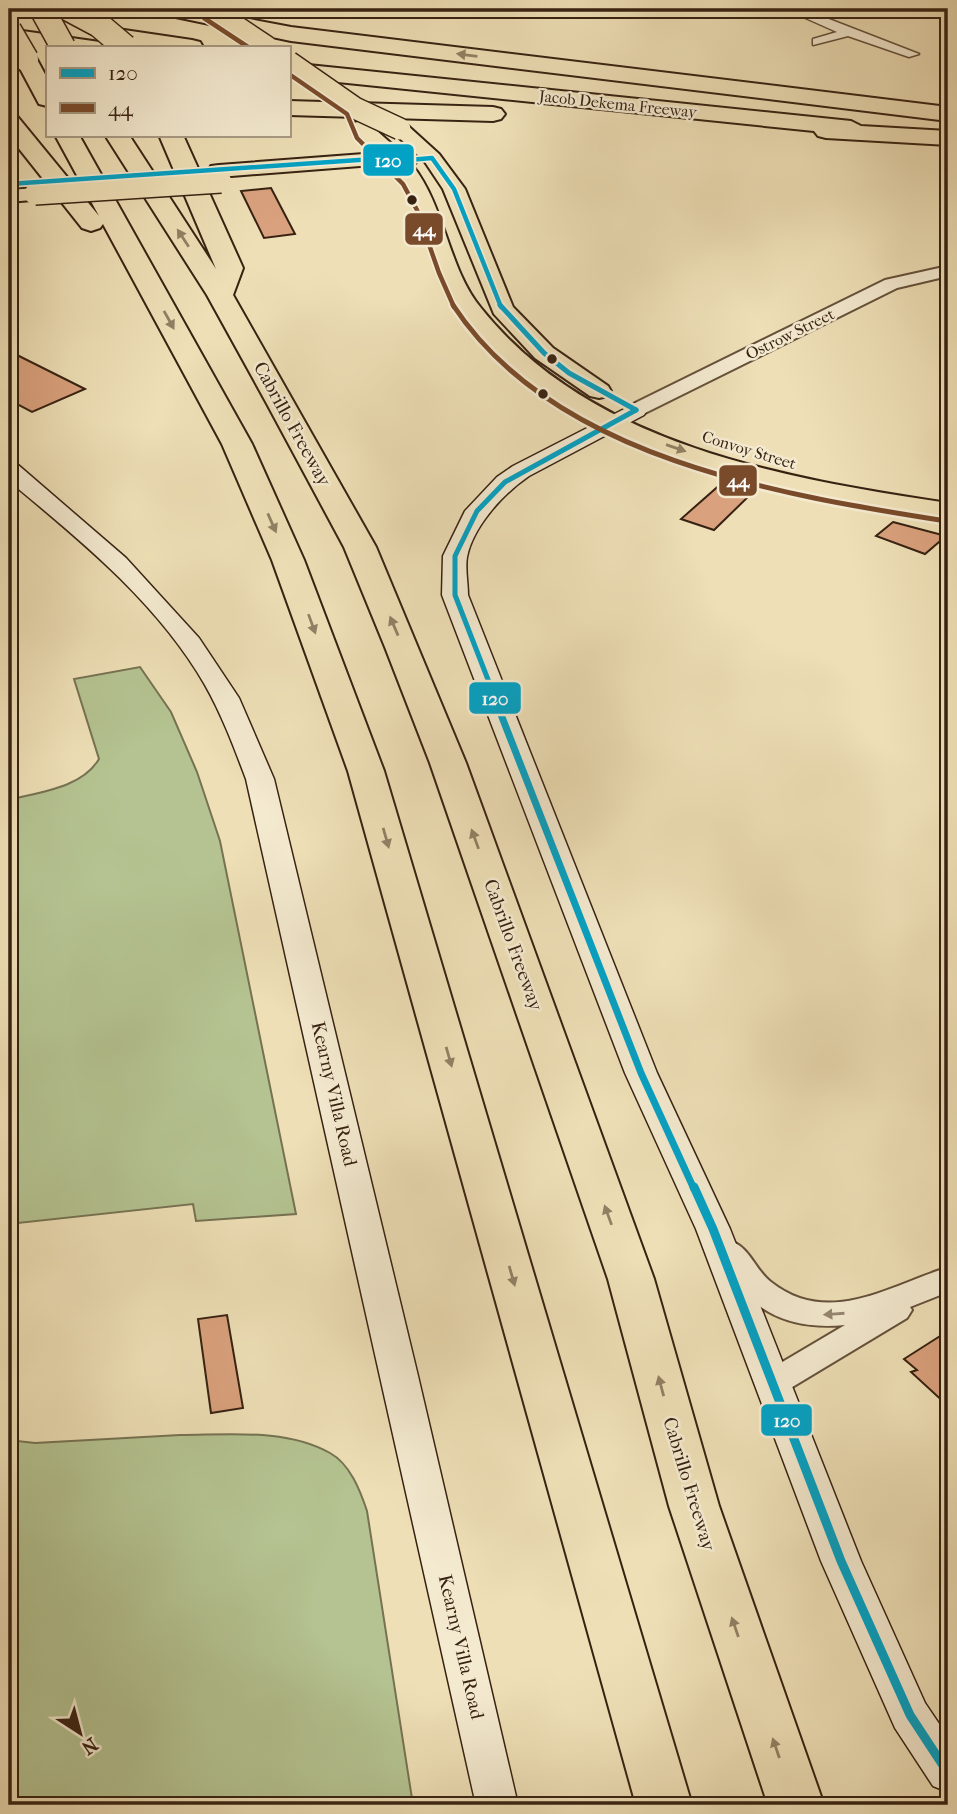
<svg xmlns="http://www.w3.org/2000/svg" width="957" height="1814" viewBox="0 0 957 1814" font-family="'IM FELL French Canon',serif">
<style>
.green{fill:#b4c391;stroke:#767252;stroke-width:2}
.building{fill:#d9a17d;stroke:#372212;stroke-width:2}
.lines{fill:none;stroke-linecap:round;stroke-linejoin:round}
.minor-casing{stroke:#65513b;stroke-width:3}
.tertiary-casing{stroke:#65513b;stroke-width:4}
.secondary-casing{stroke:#372212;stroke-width:3}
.primary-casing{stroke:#372212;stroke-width:4}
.motorway-casing{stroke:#372212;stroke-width:4}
.minor{fill:#f4ead0;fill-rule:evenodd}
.tertiary{fill:#f4ead0;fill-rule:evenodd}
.secondary{fill:#f4ead0;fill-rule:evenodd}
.primary{fill:#eedfb6;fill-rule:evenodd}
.motorway{fill:#eedfb6;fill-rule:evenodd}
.primary-bridge-casing{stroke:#372212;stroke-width:24;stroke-linecap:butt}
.motorway-bridge-casing{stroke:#372212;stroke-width:27;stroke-linecap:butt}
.primary-bridge{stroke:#eedfb6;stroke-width:21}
.motorway-bridge{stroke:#eedfb6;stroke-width:24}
.bus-1-far3-casing{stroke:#f4ead0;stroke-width:8}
.bus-1-far2-casing{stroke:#f4ead0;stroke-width:10}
.bus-1-far1-casing{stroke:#f4ead0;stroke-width:12}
.bus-1-casing{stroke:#f4ead0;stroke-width:14}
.bus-2-far1-casing{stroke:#f4ead0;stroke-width:8}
.bus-2-casing{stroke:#f4ead0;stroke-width:10}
.bus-1-far3{stroke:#03a2c5;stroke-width:4.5}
.bus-1-far2{stroke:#03a2c5;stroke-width:5}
.bus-1-far1{stroke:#03a2c5;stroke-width:7}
.bus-1{stroke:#03a2c5;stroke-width:9}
.bus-2-far1{stroke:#7a4b2a;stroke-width:4.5}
.bus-2{stroke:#7a4b2a;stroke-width:5}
.oneway{fill:#928064}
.oneway2{fill:#968671}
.bus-dot{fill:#372212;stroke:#f4ead0;stroke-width:2.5}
.labels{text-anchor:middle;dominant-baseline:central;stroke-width:5;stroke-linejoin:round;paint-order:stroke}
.far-street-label{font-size:16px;fill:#372212;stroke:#f4ead0}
.street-label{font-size:19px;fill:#372212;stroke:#f4ead0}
.line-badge{stroke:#f4ead0;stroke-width:2.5}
.badge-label{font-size:19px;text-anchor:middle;font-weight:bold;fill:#fff}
</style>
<rect width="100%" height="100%" fill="#eedfb6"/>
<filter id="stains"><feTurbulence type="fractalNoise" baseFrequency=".00286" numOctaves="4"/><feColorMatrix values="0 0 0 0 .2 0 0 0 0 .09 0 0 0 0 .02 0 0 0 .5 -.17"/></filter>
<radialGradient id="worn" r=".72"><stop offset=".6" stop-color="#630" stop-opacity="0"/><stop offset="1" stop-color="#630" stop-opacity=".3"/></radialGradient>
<!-- green -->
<g class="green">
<path d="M140 667 171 712 197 772 220 841 296 1214 196 1221 193 1204 9 1224V800C39 792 82 788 99 759L74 679Z"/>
<path d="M180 1435C228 1435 286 1428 330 1453 350 1464 360 1490 367 1511L413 1805H9V1440L35 1443Z"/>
</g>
<!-- building -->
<g class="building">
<polygon points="271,188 295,234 264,238 241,191"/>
<polygon points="9,351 85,389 32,412 9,400"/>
<polygon points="722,483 752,493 714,530 681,519"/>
<polygon points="893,522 946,536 925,554 876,536"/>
<polygon points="227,1315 243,1408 211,1413 198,1319"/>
<polygon points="948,1331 948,1406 911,1372 917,1370 904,1359"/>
</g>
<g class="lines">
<defs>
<polygon id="minor" points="791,9 803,9 919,54 909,57 848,36 813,45 813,39 837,32 792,12"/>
<g id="tertiary">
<polygon points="948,266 948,276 897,288 643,414 629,414 626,410 629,406 885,280"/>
<path d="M730 1241C750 1247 755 1270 771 1282 828 1327 887 1287 946 1268L948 1269V1292L910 1307 912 1310 907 1318 784 1392 773 1396 762 1392 757 1383 762 1374 845 1325C781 1331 746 1307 715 1252L719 1244Z"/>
</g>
<g id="secondary">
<path d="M636 403 644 405 647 410 644 415 529 476C504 493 473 526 467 557 465 568 468 583 468 595L657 1073 730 1229 861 1561 925 1703 948 1737V1792L933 1786 895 1728 821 1561 696 1229 625 1073 442 595 443 556 465 511 497 477 513 466Z"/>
<path d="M9 462 17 464 126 558 199 638 239 698 274 779 418 1376 518 1805H476L246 779C234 747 222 715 205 685 158 603 80 540 9 481Z"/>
</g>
<g id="primary">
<path d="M361 121 368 123 403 154 413 157 417 161 413 166C446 209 448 268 481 308 591 446 784 478 948 503V519C785 498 564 455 461 314 428 270 428 208 391 166L373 165 219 177 211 176 208 171 211 166 219 165 377 153 351 127 354 123Z"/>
<polygon points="400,123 407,125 439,154 465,189 513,307 553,348 608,386 611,391 608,396 599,398 590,396 535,358 494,314 443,189 425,162 390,129 393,125"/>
<polygon points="35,188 43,189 46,194 43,199 9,202 9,190"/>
</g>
<g id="motorway">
<polygon points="155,9 197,9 291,27 948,107 948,121 291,41 166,15 158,14"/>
<polygon points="9,13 192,40 200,42 203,47 149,47 9,27"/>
<polygon points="26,52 34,54 47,78 47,106 39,104 15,59 18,54"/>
<polygon points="289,63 851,121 861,126 948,131 948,145 826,138 818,136 814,131 289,77"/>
<polygon points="289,101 493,107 501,109 505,114 501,119 493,121 289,115"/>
<polygon points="9,114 17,116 99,216 55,135 79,135 252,444 304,560 384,771 692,1805 636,1805 348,771 272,560 222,444 103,224 100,228 91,231 82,228 9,136"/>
<polygon points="105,135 129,135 216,269 159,135 183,135 243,268 233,295 376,547 466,763 654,1279 719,1506 824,1805 768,1805 669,1506 608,1279 430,763 385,647 344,547 266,402 207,295"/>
</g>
</defs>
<!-- minor casing -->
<use href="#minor" class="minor-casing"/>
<!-- tertiary casing -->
<use href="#tertiary" class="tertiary-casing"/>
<!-- secondary casing -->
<use href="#secondary" class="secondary-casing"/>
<!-- primary casing -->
<use href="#primary" class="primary-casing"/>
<!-- motorway casing -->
<use href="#motorway" class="motorway-casing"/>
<!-- minor -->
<use href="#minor" class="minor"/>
<!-- tertiary -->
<use href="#tertiary" class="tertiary"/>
<!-- secondary -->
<use href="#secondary" class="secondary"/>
<!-- primary -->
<use href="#primary" class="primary"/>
<!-- motorway -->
<use href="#motorway" class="motorway"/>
<defs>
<g id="primary-bridge">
<polyline points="210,9 267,47"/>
<polyline points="289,62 355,108 400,129"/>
<polyline points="35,194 221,182"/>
</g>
<g id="motorway-bridge">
<polyline points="42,9 63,47"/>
<polyline points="69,9 99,25 125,47"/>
<polyline points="9,30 26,59"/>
</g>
</defs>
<!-- primary-bridge casing -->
<use href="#primary-bridge" class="primary-bridge-casing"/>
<!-- motorway-bridge casing -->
<use href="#motorway-bridge" class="motorway-bridge-casing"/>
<!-- primary-bridge -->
<use href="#primary-bridge" class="primary-bridge"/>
<!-- motorway-bridge -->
<use href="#motorway-bridge" class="motorway-bridge"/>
<defs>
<polyline id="bus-1-far3" points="9,184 373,159 397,161 432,158 454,189 501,307"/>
<g id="bus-1-far2">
<polyline points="500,305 544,353 569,373 636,410"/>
<polyline points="494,695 455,595 455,556 477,511 505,482 636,410"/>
</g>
<polyline id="bus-1-far1" points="493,694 641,1073 694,1189"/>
<polyline id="bus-1" points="694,1187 713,1229 841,1561 910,1715 948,1773"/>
<g id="bus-2-far1">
<polyline points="204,18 248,47"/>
<polyline points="289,74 347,114 357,138 403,184 417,210 439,273 454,307"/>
</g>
<path id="bus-2" d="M453 305C553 458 780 495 946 521"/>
</defs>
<!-- bus-1-far3 casing -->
<use href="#bus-1-far3" class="bus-1-far3-casing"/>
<!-- bus-1-far2 casing -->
<use href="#bus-1-far2" class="bus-1-far2-casing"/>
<!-- bus-1-far1 casing -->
<use href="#bus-1-far1" class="bus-1-far1-casing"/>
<!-- bus-1 casing -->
<use href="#bus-1" class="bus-1-casing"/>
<!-- bus-2-far1 casing -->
<use href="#bus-2-far1" class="bus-2-far1-casing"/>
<!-- bus-2 casing -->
<use href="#bus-2" class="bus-2-casing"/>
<!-- bus-1-far3 -->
<use href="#bus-1-far3" class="bus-1-far3"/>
<!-- bus-1-far2 -->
<use href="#bus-1-far2" class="bus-1-far2"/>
<!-- bus-1-far1 -->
<use href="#bus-1-far1" class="bus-1-far1"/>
<!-- bus-1 -->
<use href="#bus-1" class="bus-1"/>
<!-- bus-2-far1 -->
<use href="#bus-2-far1" class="bus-2-far1"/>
<!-- bus-2 -->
<use href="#bus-2" class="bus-2"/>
</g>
<!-- one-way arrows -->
<defs><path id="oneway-solid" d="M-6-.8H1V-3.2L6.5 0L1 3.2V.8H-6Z" transform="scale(1.75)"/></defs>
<g class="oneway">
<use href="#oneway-solid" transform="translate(467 55) rotate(-173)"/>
<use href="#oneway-solid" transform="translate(183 238) rotate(-123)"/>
<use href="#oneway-solid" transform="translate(169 320) rotate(61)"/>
<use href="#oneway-solid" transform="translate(676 448) rotate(19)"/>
<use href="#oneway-solid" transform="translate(272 523) rotate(66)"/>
<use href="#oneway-solid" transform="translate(312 624) rotate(70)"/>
<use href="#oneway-solid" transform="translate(394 626) rotate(-113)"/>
<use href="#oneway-solid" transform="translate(386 838) rotate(74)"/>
<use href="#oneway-solid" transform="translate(475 839) rotate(-110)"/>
<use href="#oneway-solid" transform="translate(449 1057) rotate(74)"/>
<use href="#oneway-solid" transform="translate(608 1215) rotate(-110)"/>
<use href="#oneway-solid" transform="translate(512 1276) rotate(74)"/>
<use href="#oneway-solid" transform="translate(661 1386) rotate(-105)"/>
<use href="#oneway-solid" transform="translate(735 1627) rotate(-109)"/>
<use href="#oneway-solid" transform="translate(776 1748) rotate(-109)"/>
</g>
<use class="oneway2" href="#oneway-solid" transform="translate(834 1314) rotate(176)"/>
<!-- markers -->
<g class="bus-dot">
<circle cx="412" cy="200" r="6"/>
<circle cx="552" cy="359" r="6"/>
<circle cx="543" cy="394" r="6"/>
</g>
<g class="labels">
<!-- far-street labels -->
<g class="far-street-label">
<text transform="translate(618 104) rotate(6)">Jacob Dekema Freeway</text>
<text transform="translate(790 334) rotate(-26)">Ostrow Street</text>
<text transform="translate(749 450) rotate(17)">Convoy Street</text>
</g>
<!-- street labels -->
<g class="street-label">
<text transform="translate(292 424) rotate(61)">Cabrillo Freeway</text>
<text transform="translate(513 945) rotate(70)">Cabrillo Freeway</text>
<text transform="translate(334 1094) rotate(77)">Kearny Villa Road</text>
<text transform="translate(689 1484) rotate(73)">Cabrillo Freeway</text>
<text transform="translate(461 1647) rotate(77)">Kearny Villa Road</text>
</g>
</g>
<g class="line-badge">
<rect x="362" y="143" width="53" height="34" rx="7" fill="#03a2c5"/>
<rect x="404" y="212" width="40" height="34" rx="7" fill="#7a4b2a"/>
<rect x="718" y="464" width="40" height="33" rx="7" fill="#7a4b2a"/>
<rect x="468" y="681" width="54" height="34" rx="7" fill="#03a2c5"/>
<rect x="760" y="1403" width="53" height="34" rx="7" fill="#03a2c5"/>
</g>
<g class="badge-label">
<text x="388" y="167">120</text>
<text x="424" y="236">44</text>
<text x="738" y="487">44</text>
<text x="495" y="705">120</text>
<text x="787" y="1427">120</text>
</g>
<!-- margin -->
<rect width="957" height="1814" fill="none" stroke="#eedfb6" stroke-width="35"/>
<rect x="10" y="10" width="936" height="1793" fill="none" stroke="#372212" stroke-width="3.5"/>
<rect x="18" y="18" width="922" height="1779" fill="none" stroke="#372212" stroke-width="2"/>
<!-- legend -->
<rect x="46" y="46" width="245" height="91" fill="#f4ead0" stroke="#a89a84" stroke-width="2"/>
<rect x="60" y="68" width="35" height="10" fill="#03a2c5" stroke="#a89a84" stroke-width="2"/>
<text x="108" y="80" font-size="21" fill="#372212">120</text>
<rect x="60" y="103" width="35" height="10" fill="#7a4b2a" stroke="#a89a84" stroke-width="2"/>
<text x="108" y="116" font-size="21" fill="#372212">44</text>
<!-- north arrow -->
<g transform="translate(80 1733) rotate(144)" stroke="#f4ead0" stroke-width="5" paint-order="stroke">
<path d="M0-5L12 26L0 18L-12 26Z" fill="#372212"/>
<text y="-10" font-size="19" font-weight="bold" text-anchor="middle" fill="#372212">N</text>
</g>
<rect width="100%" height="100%" filter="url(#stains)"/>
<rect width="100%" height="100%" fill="url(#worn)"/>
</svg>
